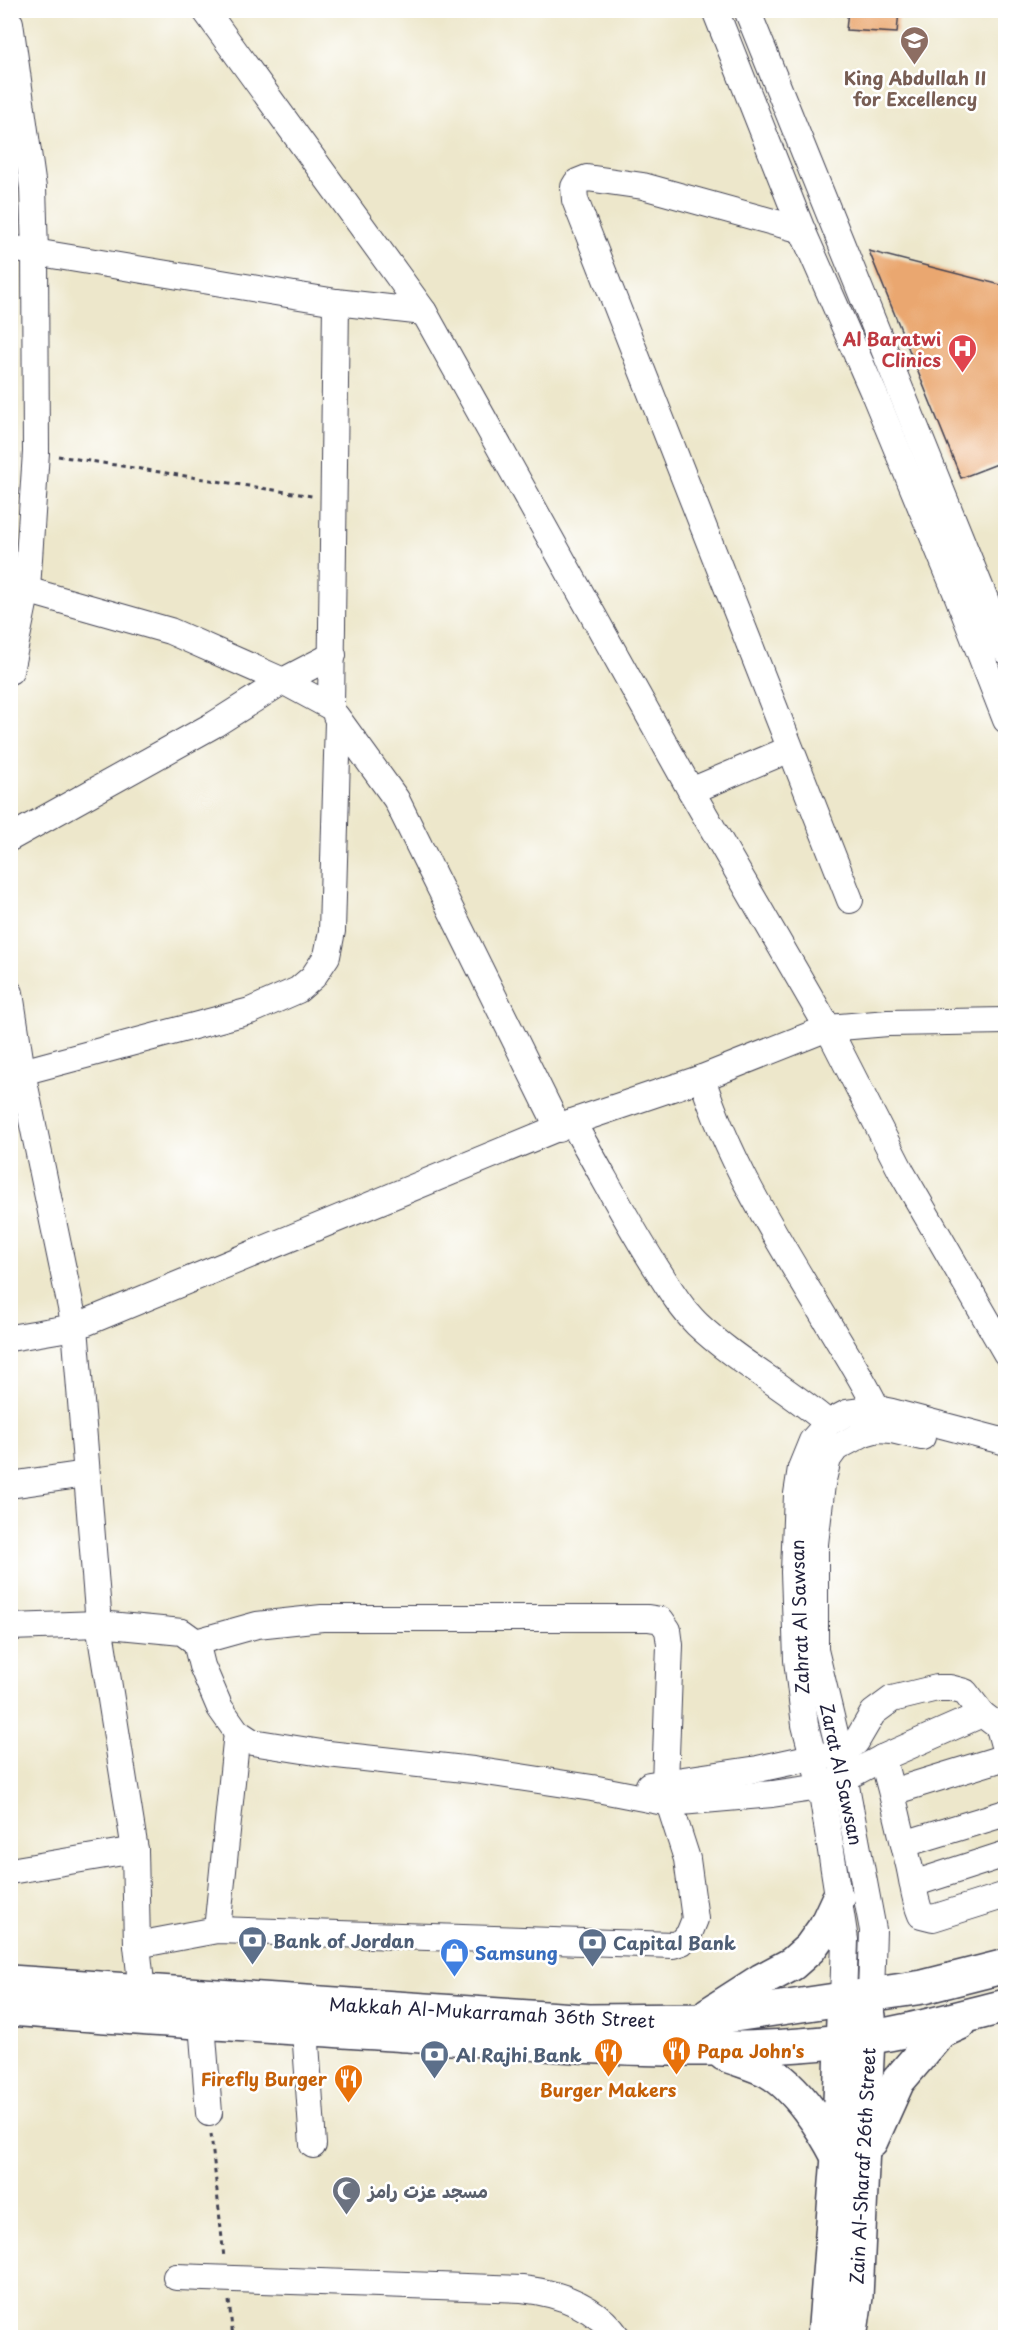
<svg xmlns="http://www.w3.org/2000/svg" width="1016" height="2348" viewBox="0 0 1016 2348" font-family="'Playpen Sans','Playpen Sans Arabic',sans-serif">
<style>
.building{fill:#eaa770}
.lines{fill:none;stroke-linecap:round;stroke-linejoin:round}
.minor-casing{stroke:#404051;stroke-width:28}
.major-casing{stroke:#404051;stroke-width:36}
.path{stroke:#404051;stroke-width:3;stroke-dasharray:4.5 4.5;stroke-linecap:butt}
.minor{stroke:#fff;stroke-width:26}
.major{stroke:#fff;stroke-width:33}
.labels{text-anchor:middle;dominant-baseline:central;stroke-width:5;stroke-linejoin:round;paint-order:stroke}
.education-label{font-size:18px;font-weight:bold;fill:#785e54;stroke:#fff}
.health-label{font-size:18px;font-weight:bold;fill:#be3a42;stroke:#fff;text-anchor:end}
.street-label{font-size:18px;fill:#22223b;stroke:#fff}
.service-label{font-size:18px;font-weight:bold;fill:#4e5e75;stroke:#fff;text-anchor:start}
.shop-label{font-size:18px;font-weight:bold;fill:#366cbe;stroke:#fff;text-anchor:start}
.food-label{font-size:18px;font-weight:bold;fill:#c56008;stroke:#fff;text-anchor:start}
.worship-label{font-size:18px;font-weight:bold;fill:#5b616d;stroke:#fff;text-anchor:start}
</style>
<rect width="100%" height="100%" fill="#fff"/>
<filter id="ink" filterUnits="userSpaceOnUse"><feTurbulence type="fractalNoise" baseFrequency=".0167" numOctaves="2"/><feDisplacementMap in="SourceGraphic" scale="12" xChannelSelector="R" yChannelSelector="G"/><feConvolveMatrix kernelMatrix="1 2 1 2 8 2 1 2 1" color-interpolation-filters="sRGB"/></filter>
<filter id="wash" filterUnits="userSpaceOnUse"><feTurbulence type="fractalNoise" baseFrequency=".008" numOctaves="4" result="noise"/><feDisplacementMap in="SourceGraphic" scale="24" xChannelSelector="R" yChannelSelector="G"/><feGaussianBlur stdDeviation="1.35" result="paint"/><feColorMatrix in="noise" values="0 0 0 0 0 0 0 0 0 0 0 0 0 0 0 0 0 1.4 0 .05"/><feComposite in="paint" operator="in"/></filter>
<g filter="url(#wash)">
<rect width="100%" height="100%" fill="#ede7cb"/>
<g id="blocks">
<!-- building -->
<g class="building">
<polygon points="848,10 899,10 897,33 846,30"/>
<polygon points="869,251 1005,286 1005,461 961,478"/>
</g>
</g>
</g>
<g filter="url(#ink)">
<use href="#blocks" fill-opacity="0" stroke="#404051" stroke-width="1.5"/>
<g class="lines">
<defs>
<g id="minor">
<polyline points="205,10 424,312 691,791 828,1028 902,1173 1006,1353"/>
<polyline points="715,10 802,230 875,396 958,597 1006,720"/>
<polyline points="747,10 1006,651"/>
<polyline points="10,23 33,188 35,252 36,452 27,589 10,671"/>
<polyline points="802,230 643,186 587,178 577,182 574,187 575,200 850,900"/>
<polyline points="10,248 336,302 424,312"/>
<polyline points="12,586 170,631 283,681 333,655"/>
<polyline points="336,716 396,799 559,1129"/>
<polyline points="691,791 790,749"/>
<polyline points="10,838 215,724 283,681 331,707 336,302"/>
<polyline points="10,993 22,1072 75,1327 99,1624 135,1850 137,1945 142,1992"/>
<polyline points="22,1072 250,1011 298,990 313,977 327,956 332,931 338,721"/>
<path d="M702 1078C731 1169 784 1249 832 1330 848 1357 864 1381 877 1409"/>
<path d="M572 1122C601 1171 626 1221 657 1269 669 1288 681 1308 697 1324 737 1362 786 1387 828 1423"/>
<polyline points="10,1338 75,1327 572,1122 702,1078 828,1028 888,1023 1006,1021"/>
<polyline points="10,1485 86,1474"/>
<polyline points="10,1627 99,1624 182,1632 196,1642 202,1666 220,1708 237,1732 252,1742 328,1754 473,1770 592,1788 669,1803 772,1794 821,1787 843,1779 882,1758 982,1714"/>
<path d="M882 1758C893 1793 900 1829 909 1865 913 1882 914 1899 921 1915L933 1918 1006 1895"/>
<polyline points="649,1785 758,1769 813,1757 840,1754 856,1742 873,1713 892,1699 937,1688 950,1688 965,1692 982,1714 999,1727 1006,1753"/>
<polyline points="892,1792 1006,1757"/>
<polyline points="904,1844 1006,1813"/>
<polyline points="10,1871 135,1850"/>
<polyline points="913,1884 1006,1854"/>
<polyline points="217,1930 237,1732"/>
<polyline points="137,1945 217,1930 673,1945 682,1942 689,1934 695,1919 687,1859 669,1803 665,1783 670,1645 668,1630 661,1620 648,1618 322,1618 257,1625 196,1642"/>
<polyline points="871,1994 873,1930 840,1754 815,1650 815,1544 822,1484 828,1459 836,1448 864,1433 878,1429 892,1430 922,1437"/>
<polyline points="843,1999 845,1940 821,1787 805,1725 797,1660 794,1572 797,1494 801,1468 812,1441 828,1423 847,1413 877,1409 892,1412 1006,1442"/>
<polyline points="202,2023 209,2113"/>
<polyline points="305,2029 313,2145"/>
<path d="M176 2277 522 2289C559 2293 596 2306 618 2338"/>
</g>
<g id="major">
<polyline points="10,1982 589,2021 700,2020 923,1987 1006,1966"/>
<path d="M10 2009C138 2019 265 2026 392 2034 543 2044 693 2058 843 2041 898 2035 953 2019 1006 2006"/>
<polyline points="709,2014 762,1980 792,1964 810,1948 825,1927 838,1899"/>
<path d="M724 2054C738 2060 755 2064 768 2071 797 2087 823 2128 838 2157"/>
<polyline points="871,2141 898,2081 940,2032 960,2023"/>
<polyline points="824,2338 838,2157 843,2019"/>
<polyline points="850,2338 856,2297 869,2016"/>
</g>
</defs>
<!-- minor casing -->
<use href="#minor" class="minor-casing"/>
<!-- major casing -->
<use href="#major" class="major-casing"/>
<!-- path -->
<g class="path">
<polyline points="58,456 312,496"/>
<polyline points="211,2134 224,2258"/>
<polyline points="229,2301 233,2338"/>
</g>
<!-- minor -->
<use href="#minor" class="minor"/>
<!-- major -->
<use href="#major" class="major"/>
</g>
</g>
<!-- icons -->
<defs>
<symbol id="school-pin" viewBox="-11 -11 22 30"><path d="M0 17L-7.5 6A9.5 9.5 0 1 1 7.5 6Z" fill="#8d6e63" stroke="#fff"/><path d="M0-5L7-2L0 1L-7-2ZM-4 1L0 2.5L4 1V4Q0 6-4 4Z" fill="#fff"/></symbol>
<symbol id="hospital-pin" viewBox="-11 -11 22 30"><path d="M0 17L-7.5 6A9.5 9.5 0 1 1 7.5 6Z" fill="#e0444e" stroke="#fff"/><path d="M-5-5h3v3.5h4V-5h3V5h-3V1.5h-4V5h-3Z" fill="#fff"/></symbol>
<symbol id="bank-pin" viewBox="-11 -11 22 30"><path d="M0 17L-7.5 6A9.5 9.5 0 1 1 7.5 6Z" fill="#5c6f8a" stroke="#fff"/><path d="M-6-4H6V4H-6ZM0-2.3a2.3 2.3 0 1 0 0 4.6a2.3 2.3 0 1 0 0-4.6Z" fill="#fff"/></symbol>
<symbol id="shop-pin" viewBox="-11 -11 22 30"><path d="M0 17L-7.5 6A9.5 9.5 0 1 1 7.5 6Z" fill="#3f7fe0" stroke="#fff"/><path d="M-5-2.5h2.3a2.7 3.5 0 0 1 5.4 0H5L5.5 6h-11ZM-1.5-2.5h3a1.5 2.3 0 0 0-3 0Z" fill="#fff"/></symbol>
<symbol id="restaurant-pin" viewBox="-11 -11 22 30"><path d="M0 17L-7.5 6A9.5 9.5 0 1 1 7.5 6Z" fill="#e8710a" stroke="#fff"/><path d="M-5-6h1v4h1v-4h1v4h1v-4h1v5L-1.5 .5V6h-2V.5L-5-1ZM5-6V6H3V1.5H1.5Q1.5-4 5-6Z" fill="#fff"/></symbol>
<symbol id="mosque-pin" viewBox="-11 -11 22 30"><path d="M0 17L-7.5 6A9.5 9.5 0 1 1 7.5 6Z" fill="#6b7280" stroke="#fff"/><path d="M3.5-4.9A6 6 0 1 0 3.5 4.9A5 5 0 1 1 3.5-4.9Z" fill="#fff"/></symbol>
</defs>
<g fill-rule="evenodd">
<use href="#school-pin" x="898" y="24" width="33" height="45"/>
<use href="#hospital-pin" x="946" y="332" width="33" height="45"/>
<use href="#bank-pin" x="236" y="1924" width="33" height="45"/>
<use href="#bank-pin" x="576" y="1926" width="33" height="45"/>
<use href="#shop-pin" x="438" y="1936" width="33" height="45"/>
<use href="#restaurant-pin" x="660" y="2034" width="33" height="45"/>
<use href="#restaurant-pin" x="592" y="2036" width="33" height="45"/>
<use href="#bank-pin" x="418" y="2038" width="33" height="45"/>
<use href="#restaurant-pin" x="332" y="2062" width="33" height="45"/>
<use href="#mosque-pin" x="330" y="2174" width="33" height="45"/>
</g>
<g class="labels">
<!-- education labels -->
<g class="education-label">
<text x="915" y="77">King Abdullah II<tspan x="915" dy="21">for Excellency</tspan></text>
</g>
<!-- health labels -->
<g class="health-label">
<text x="941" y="338">Al Baratwi<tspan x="941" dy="21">Clinics</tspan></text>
</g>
<!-- street labels -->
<g class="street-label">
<text transform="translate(799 1617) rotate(-92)">Zahrat Al Sawsan</text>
<text transform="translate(842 1774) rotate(78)">Zarat Al Sawsan</text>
<text transform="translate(492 2012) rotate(3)">Makkah Al-Mukarramah 36th Street</text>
<text transform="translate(862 2166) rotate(-87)">Zain Al-Sharaf 26th Street</text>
</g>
<!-- service labels -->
<g class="service-label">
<text x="273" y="1940">Bank of Jordan</text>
<text x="613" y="1942">Capital Bank</text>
<text x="456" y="2054">Al Rajhi Bank</text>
</g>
<!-- shop labels -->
<g class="shop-label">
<text x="475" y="1952">Samsung</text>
</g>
<!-- food labels -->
<g class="food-label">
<text x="697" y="2050">Papa John's</text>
<text x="327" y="2078" text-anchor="end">Firefly Burger</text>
<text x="608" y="2089" text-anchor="middle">Burger Makers</text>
</g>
<!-- worship labels -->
<g class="worship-label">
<text x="368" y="2190">مسجد عزت رامز</text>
</g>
</g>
<!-- margin -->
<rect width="1016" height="2348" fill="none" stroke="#fff" stroke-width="36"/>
</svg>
